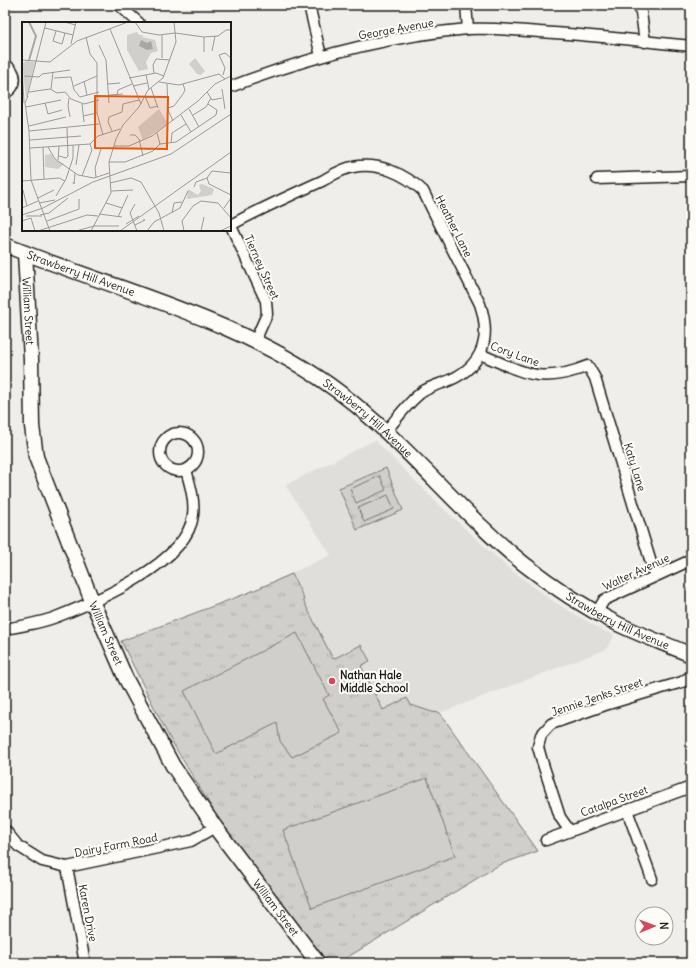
<svg xmlns="http://www.w3.org/2000/svg" width="696" height="968" viewBox="0 0 696 968" font-family="Delius,sans-serif">
<style>
.built{fill:#e0deda}
.park{fill:url(#park-tufts);stroke:#767674}
.pitch{fill:#d0cfcc;stroke:#767674}
.lines{fill:none;stroke-linecap:round;stroke-linejoin:round}
.street-casing{stroke:#1c1c1c;stroke-width:13}
.secondary-casing{stroke:#1c1c1c;stroke-width:17}
.street{stroke:#fdfcf7;stroke-width:10}
.secondary{stroke:#fdfcf7;stroke-width:14}
.poi-dot{fill:#d1495b;stroke:#fdfcf7;stroke-width:1.5}
.labels{text-anchor:middle;dominant-baseline:central;stroke-width:4;stroke-linejoin:round;paint-order:stroke}
.street-label{font-size:11px;fill:#1c1c1c;stroke:#fdfcf7}
.poi-label{font-size:11px;font-weight:bold;fill:#1c1c1c;stroke:#fdfcf7;text-anchor:start}
.inset-river{fill:none;stroke:#a8a7a3;stroke-width:2}
.inset-road{fill:none;stroke:#9b9a98;stroke-width:1}
.view{fill:#e8590c;fill-opacity:0.15;stroke:#e8590c;stroke-width:2}
.inset-edge{fill:none;stroke:#1c1c1c;stroke-width:2}
</style>
<defs>
<pattern id="park-tufts" width="24" height="20" patternUnits="userSpaceOnUse"><rect width="24" height="20" fill="#d0cfcc"/><path d="M3 7l-1-3M5 7V3M7 7l1-3M15 17l-1-3M17 17v-4M19 17l1-3" fill="none" stroke="#b2b1af"/></pattern>
</defs>
<rect width="100%" height="100%" fill="#f0eeea"/>
<filter id="ink" filterUnits="userSpaceOnUse"><feTurbulence type="fractalNoise" baseFrequency=".025" numOctaves="2"/><feDisplacementMap in="SourceGraphic" scale="8" xChannelSelector="R" yChannelSelector="G"/><feConvolveMatrix kernelMatrix="1 2 1 2 8 2 1 2 1" color-interpolation-filters="sRGB"/></filter>
<g filter="url(#ink)">
<!-- built -->
<polygon class="built" points="375,440 437,503 507,567 553,601 602,630 614,635 607,649 440,713 538,851 499,865 338,963 169,737 121,641 245,594 331,555 285,485"/>
<!-- park -->
<g class="park">
<polygon points="386,468 403,510 357,530 339,488"/>
<polygon points="292,574 304,599 303,600 333,659 361,645 370,661 361,666 383,710 407,698 411,705 432,712 440,713 538,851 499,865 338,963 324,963 224,828 169,737 121,641 245,594"/>
</g>
<!-- pitch -->
<g class="pitch">
<polygon points="380,476 386,490 356,503 350,489"/>
<polygon points="388,495 394,509 364,522 358,508"/>
<polygon points="297,633 329,695 323,699 342,733 292,757 280,741 277,723 216,754 184,691"/>
<polygon points="427,778 455,856 312,908 283,830"/>
</g>
<g class="lines">
<defs>
<g id="street">
<polyline points="119,5 139,23"/>
<polyline points="309,5 321,56"/>
<polyline points="466,5 468,29"/>
<polyline points="640,5 645,42"/>
<path d="M5 65C18 71 18 87 5 93"/>
<path d="M230 87C306 58 386 36 468 29 491 28 516 30 540 32 591 35 641 41 691 46"/>
<polyline points="597,179 691,176"/>
<polyline points="230,224 266,301 267,314 255,341"/>
<path d="M231 225C260 209 291 195 322 181 331 176 343 168 353 167 379 162 405 174 423 191L480 304C491 337 484 365 450 380 441 384 431 386 422 392 408 402 397 419 385 432"/>
<path d="M480 354C525 373 540 385 588 366L595 378 655 576"/>
<circle cx="179" cy="452" r="19"/>
<polyline points="597,612 604,600 691,560"/>
<path d="M5 629C22 626 40 623 56 617 95 602 188 563 193 515 195 501 190 484 186 470"/>
<polyline points="627,810 652,879"/>
<polyline points="5,830 18,846 42,861 67,867 191,841 215,827"/>
<polyline points="569,830 560,817 542,761 538,747 541,735 551,724 605,705 682,682 691,676"/>
<polyline points="546,840 691,787"/>
<polyline points="67,867 85,963"/>
</g>
<g id="secondary">
<path id="s1" d="M5 245C117 291 240 318 339 392 406 442 458 511 524 564 552 586 584 607 616 623 640 635 666 644 691 655"/>
<path id="s2" d="M25 253 31 359 32 426 36 457 92 601 126 679 173 766 215 827 318 963"/>
</g>
</defs>
<!-- street casing -->
<use href="#street" class="street-casing"/>
<!-- secondary casing -->
<use href="#secondary" class="secondary-casing"/>
<!-- street -->
<use href="#street" class="street"/>
<!-- secondary -->
<use href="#secondary" class="secondary"/>
</g>
</g>
<!-- markers -->
<circle class="poi-dot" cx="332" cy="681" r="4"/>
<g class="labels">
<!-- street labels -->
<g class="street-label">
<text transform="translate(396 29) rotate(-10)">George Avenue</text>
<text transform="translate(454 226) rotate(63)">Heather Lane</text>
<text transform="translate(262 267) rotate(66)">Tierney Street</text>
<text stroke="none"><textPath href="#s1" startOffset="81">Strawberry Hill Avenue</textPath></text>
<text stroke="none"><textPath href="#s2" startOffset="58">William Street</textPath></text>
<text transform="translate(515 354) rotate(20)">Cory Lane</text>
<text stroke="none"><textPath href="#s1" startOffset="405">Strawberry Hill Avenue</textPath></text>
<text transform="translate(635 467) rotate(73)">Katy Lane</text>
<text transform="translate(636 572) rotate(-25)">Walter Avenue</text>
<text stroke="none"><textPath href="#s1" startOffset="729">Strawberry Hill Avenue</textPath></text>
<text stroke="none"><textPath href="#s2" startOffset="394">William Street</textPath></text>
<text transform="translate(597 697) rotate(-19)">Jennie Jenks Street</text>
<text transform="translate(614 801) rotate(-20)">Catalpa Street</text>
<text transform="translate(116 845) rotate(-11)">Dairy Farm Road</text>
<text stroke="none"><textPath href="#s2" startOffset="718">William Street</textPath></text>
<text transform="translate(88 913) rotate(79)">Karen Drive</text>
</g>
<!-- poi labels -->
<g class="poi-label">
<text x="340" y="675">Nathan Hale<tspan x="340" dy="13">Middle School</tspan></text>
</g>
</g>
<!-- overview -->
<g transform="translate(22 22)">
<rect width="209" height="209" fill="#f0eeea"/>
<path d="M115 10 117 13H121L120 15 133 18 136 29 129 31 124 40 126 47 117 49 105 28V13ZM4 39 13 40 4 76 0 42ZM137 87 146 102 121 118 116 105ZM29 132 33 138 42 142 36 147 23 145V133ZM180 162 192 167 190 173 165 177 166 167 176 173 179 169 177 163Z" fill="#d0cfcc"/>
<path d="M173 36 183 49 179 53 175 52 167 42Z" fill="#d0cfcc"/>
<path d="M119 18 125 21 129 19 131 27 125 28 117 24Z" fill="#a8a7a3"/>
<path class="inset-river" d="M7 38 14 14 7 0"/>
<path class="inset-road" d="M42 0 54 3M113 0 120 10 137 13 153 11 182 15 196 14 204 8H209M23 6 51 13M88 7 119 82M34 9 31 19 40 22 43 11M140 13V36M64 15 68 32 75 41V91L81 113M49 22 54 0M77 23 84 38 87 81M190 29 193 14M182 30V15M0 38 28 40 55 19 106 0M0 44 2 81M132 51 131 43 134 37 148 38M124 53 127 67M201 53 203 46 197 33 203 31 209 36M2 54 17 55 20 52 48 48M32 56 49 55 52 68 58 75 77 70M107 56 134 51 142 54M62 59 65 73M137 60 157 63 197 52 203 57M86 62 98 61M145 62 146 88 151 99M52 64 75 54M111 64 125 61M129 66 136 86M29 67 31 50M200 67 203 87M7 70 28 67 35 71 43 70 49 77 62 82 77 78M185 70 190 78 200 76M87 73 101 72M95 73 96 68 110 62M6 74 3 81 7 109 9 158 28 209M123 74 128 86 136 84M5 75 24 0M47 76 46 84 48 95M23 81 26 92 40 88M60 82 62 100M4 85 39 78M146 86 152 84 161 72 163 68 161 62M167 87 177 105M100 90 101 82 117 78M159 93 169 110M171 93 184 85 189 76M61 94 75 91M7 104 44 95M7 109 77 102M90 109 86 100 87 95 100 90M108 113H113L117 117 121 134M8 118 59 114M149 121 150 111 164 102M138 122 154 120 194 93 195 88 186 82M92 124H107L130 114 176 79 193 62 209 54M21 125 22 157M26 125 33 137 56 153 72 156 87 151M8 126 68 122 76 114 98 107M37 134 44 136 46 134 45 106M36 138 37 124M87 140H103L131 129 138 122 135 111M54 143 57 123M209 151 190 149 185 156 187 162 209 173M60 154 70 128 68 122M74 155 73 146 79 127M0 159 37 156 43 159M51 160 52 162 53 151M88 161 109 156 119 160 137 191 142 209M172 165 174 160 185 156M1 168 5 184M89 169 111 168M34 174 44 157 51 136V123M16 176 32 168M17 181 33 178M84 181 100 186M113 182 108 191 115 209M0 186 16 179M202 186 209 176M150 191 152 181 160 180M77 192 100 195M0 193 21 186 71 160 149 132 209 92M18 193 27 191 46 176M4 194H20M96 195 106 173M0 199 9 196 13 209M25 199 57 187V177M104 202 117 194M113 203 123 198H121M16 209 65 193 76 194M54 209 72 204H97M69 209 89 171 87 140 94 117 101 103 117 85 126 68 141 56 154 20 152 0M98 209 209 130M125 209 132 200 158 186 166 169M162 209 160 199 171 184 179 179 196 181 209 196M179 209 182 195M198 209 209 204"/>
<path class="view" d="M73 74 146 75 145 127 73 126Z"/>
<rect width="209" height="209" class="inset-edge"/>
</g>
<!-- margin -->
<rect width="696" height="968" fill="none" stroke="#fdfcf7" stroke-width="20"/>
<rect x="10" y="10" width="676" height="948" fill="none" stroke="#1c1c1c" stroke-width="1.5" filter="url(#ink)"/>
<!-- north arrow -->
<g transform="translate(654 926) rotate(89)"><circle r="19" fill="#fdfcf7" stroke="#a3a29f"/>
<path d="M0-3L7 15L0 10L-7 15Z" fill="#d1495b"/>
<text y="-6" font-size="11" font-weight="bold" text-anchor="middle" fill="#1c1c1c">N</text>
</g>
</svg>
